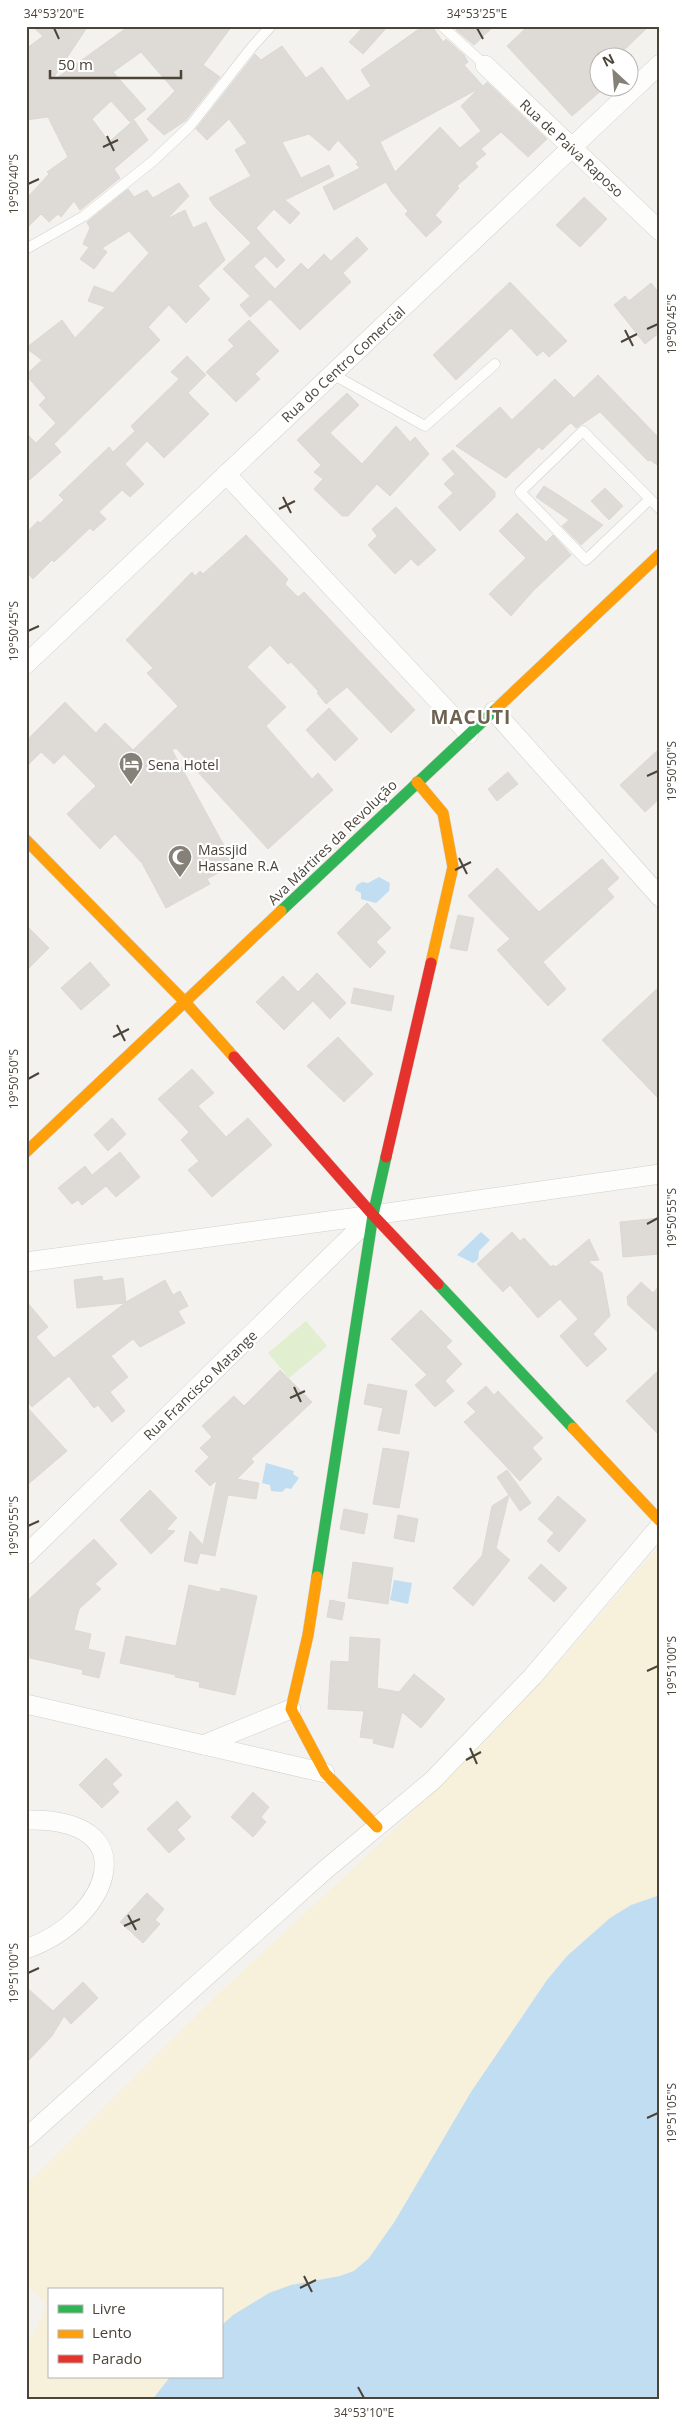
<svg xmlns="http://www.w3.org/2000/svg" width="686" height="2426" viewBox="0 0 686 2426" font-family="'Open Sans',sans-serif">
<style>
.green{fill:#e1eecf}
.sand{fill:#f7f0da}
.water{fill:#c0ddf1}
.building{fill:#dedbd6;stroke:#dcd9d4;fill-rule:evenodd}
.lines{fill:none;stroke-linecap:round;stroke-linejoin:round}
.lane-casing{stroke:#d2d0cb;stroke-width:11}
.street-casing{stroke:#d2d0cb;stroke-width:20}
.fast-casing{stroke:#d3cfc5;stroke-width:12}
.slow-casing{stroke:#d3cfc5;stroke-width:12}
.jam-casing{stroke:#d3cfc5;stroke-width:12}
.lane{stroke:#fdfdfc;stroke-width:10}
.street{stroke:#fdfdfc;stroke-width:19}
.fast{stroke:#30b455;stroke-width:11}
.slow{stroke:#ff9f0a;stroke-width:11}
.jam{stroke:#e5322d;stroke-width:11}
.ticks{fill:none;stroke:#4b4439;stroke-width:2}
.labels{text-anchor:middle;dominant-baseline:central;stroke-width:4.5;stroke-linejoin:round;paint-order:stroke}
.street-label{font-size:14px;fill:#4b4439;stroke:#fff}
.poi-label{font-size:14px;fill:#4b4439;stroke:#fff;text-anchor:start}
.district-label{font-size:19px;font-weight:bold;letter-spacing:1px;fill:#6e6250;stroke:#fff}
.neatline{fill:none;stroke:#4b4439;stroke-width:2}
.ticks-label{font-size:12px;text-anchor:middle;fill:#4b4439}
</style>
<rect width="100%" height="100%" fill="#f4f2ee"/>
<!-- green -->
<polygon class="green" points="306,1321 327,1346 289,1378 268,1353"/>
<!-- sand -->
<polygon class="sand" points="660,1545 660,1895 631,1905 610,1918 567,1956 547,1980 471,2092 395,2221 369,2258 354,2271 340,2276 291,2285 233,2315 221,2326 221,2290 49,2290 49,2377 170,2377 152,2400 26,2400 26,2349 47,2306 26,2283 26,2185 219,1993 354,1868 480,1747 560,1661"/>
<!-- water -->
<g class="water">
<polygon points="379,877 390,883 389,891 376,903 361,899 361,893 355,890 357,885 362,882 368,883"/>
<polygon points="481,1232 490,1240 479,1251 478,1260 473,1263 457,1255"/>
<polygon points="266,1463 294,1471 293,1474 299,1478 291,1489 286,1488 282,1492 271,1491 270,1485 262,1483"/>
<polygon points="394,1580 412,1583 408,1604 390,1600"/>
<polygon points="660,1895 660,2400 152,2400 170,2377 221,2377 221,2326 233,2315 269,2293 291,2285 340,2276 354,2271 369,2258 395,2221 471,2092 547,1980 567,1956 610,1918 631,1905"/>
</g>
<!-- building -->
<g class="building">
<polygon points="32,26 88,26 50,83 129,26 232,26 203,65 220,77 185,121 164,135 147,119 175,91 141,52 113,72 146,109 130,122 111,101 92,119 109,142 134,120 148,140 114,169 120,178 80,210 74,201 61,217 58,214 49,222 41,214 26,229 26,199 49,174 47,172 68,157 48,117 26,120 26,49 43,36"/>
<polygon points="364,26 388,26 363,54 349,42"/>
<path d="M423 26H432L443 42 446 39 464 55 468 62 464 65 483 86 487 82 547 139 528 157 501 132 481 149 486 154 475 163 478 167 457 186 459 188 435 215 442 222 426 237 405 214 408 211 392 192 386 182 334 210 323 187 360 168 356 164 358 162 338 140 329 151 309 134 282 142 301 178 329 165 334 176 285 200 300 213 290 224 274 209 256 228 285 260 277 268 265 256 254 266 255 268 275 289 301 263 308 270 324 254 331 261 357 237 368 249 343 273 351 282 300 330 270 299 250 317 240 305 250 296 223 269 251 243 214 206 209 198 251 176 235 150 247 143 229 119 207 140 196 129 255 54 261 60 282 46 306 78 322 67 347 101 371 86 361 70ZM478 89 461 106 481 131 460 148 440 127 395 172 380 142Z"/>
<polygon points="460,26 494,26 474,45 456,30"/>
<polygon points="528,26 649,26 619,55 615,51 607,58 598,58 598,66 590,74 598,84 598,88 603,89 572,116 507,46"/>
<polygon points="179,183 189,196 167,219 185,210 193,228 206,222 225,260 198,286 210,299 186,323 169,305 148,327 160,340 54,444 61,452 26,483 26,433 36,443 56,423 39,405 46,398 26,375 42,360 26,348 62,320 75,338 105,307 88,301 94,286 113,293 149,253 129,231 102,248 107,252 94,269 80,259 89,247 83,244 90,228 87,222 128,189 134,197 147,190 153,198"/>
<polygon points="584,197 607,219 580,247 556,225"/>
<polygon points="510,282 567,341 549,357 543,351 537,356 511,328 456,380 433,355"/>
<polygon points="651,283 660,294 660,332 645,344 614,305 625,296 629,301"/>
<polygon points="249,320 279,351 255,374 260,379 236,402 206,372 234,346 228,340"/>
<polygon points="187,356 206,375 188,393 209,414 164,458 147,441 125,464 144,484 130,497 122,490 99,512 106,519 93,531 90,528 54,562 52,560 33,579 26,572 26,533 38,521 40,523 64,500 59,495 109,447 113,452 135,431 131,426 179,379 171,372"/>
<polygon points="598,375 660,439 660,467 650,460 648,461 600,412 576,428 571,423 568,425 542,450 539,447 506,478 456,446 500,407 512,420 555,379 574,398"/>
<polygon points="347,393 359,405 330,433 362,464 396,426 410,442 415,437 429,454 390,496 377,484 348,516 342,516 314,489 323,479 314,472 321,465 297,440"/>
<polygon points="453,450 495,492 495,497 460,531 438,507 453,493 444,484 455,474 442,459"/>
<polygon points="544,486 563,498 603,525 581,545 562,526 569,520 536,497"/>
<polygon points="605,488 623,506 609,520 591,501"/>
<polygon points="396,507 436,550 418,566 411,559 395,574 368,545 377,536 372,529"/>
<polygon points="517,513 546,542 553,535 571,555 533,591 511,616 489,594 526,558 499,531"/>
<polygon points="246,535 288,579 285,584 298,597 304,592 415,710 391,733 347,687 326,704 317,693 319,692 291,662 288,664 270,645 247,667 286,707 266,726 312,779 318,773 333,790 268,849 176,748 172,750 234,864 207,879 210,884 166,908 142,863 115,834 100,849 67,814 96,786 64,754 54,764 41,752 26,767 26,741 65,702 96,733 105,723 133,750 178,706 147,673 153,668 126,640 192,572 195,576 200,571 203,574"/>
<polygon points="329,708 358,739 335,761 306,730"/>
<polygon points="660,748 660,798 645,812 620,785"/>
<polygon points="508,772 518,784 497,801 488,789"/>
<polygon points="602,859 619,878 607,889 614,897 543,962 566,989 548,1006 497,950 510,939 468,896 497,868 539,912"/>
<polygon points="367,903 391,928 376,942 386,952 370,968 337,933"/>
<polygon points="458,915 474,918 467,951 450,948"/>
<polygon points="26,925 49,948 26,971"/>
<polygon points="90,962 110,985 81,1010 61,988"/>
<polygon points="317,973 346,1003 330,1019 313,1001 284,1030 256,1002 283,976 298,992"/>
<polygon points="660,986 660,1100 602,1040"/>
<polygon points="354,988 394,996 391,1011 351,1003"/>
<polygon points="338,1037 373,1074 344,1102 307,1066"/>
<polygon points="192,1069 214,1093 198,1106 226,1137 248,1118 272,1145 212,1197 188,1170 199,1161 181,1140 189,1132 158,1099"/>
<polygon points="112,1118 126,1134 108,1151 94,1135"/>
<polygon points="120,1152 140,1177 116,1197 106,1186 82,1205 78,1200 72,1204 58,1188 85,1166 92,1175"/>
<polygon points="660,1218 660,1254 623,1257 620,1222"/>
<polygon points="512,1232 520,1241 524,1238 551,1267 553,1265 556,1267 589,1239 599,1260 588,1261 602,1273 610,1316 593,1334 607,1349 587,1367 560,1336 578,1319 560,1299 538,1318 510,1285 503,1292 477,1264"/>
<polygon points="102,1276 103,1281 123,1278 126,1302 165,1280 173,1295 180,1291 188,1306 178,1311 185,1323 140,1347 133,1339 111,1356 128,1377 110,1392 125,1411 112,1422 98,1405 94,1408 69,1376 32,1407 26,1400 26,1301 48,1327 36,1337 54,1358 125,1303 77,1308 74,1280"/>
<polygon points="641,1282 653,1293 660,1285 660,1334 628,1305 627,1297"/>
<polygon points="421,1310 452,1341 446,1347 462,1364 445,1381 454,1391 435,1407 415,1385 427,1375 391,1339"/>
<polygon points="660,1369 660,1436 626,1401"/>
<polygon points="280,1370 312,1402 251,1459 254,1462 237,1479 259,1483 256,1499 228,1495 215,1556 200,1553 197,1564 184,1561 190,1531 203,1545 217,1480 210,1486 195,1471 209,1457 200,1448 212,1437 202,1426 234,1396 244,1406"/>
<polygon points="368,1384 407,1391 399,1434 378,1430 383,1408 364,1404"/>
<polygon points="486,1386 494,1395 498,1391 543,1438 532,1448 542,1459 520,1481 464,1422 476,1412 467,1403"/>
<polygon points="26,1406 67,1451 26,1486"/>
<polygon points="383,1448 409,1452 399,1508 373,1504"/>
<polygon points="507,1470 531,1503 520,1511 509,1495 496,1548 510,1560 473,1606 453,1588 482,1556 492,1506 509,1495 497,1477"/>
<polygon points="150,1490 177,1518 166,1530 175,1531 151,1554 120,1520"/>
<polygon points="558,1496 586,1520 559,1552 547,1541 554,1533 538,1519"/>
<polygon points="344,1509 368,1514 364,1534 340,1529"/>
<polygon points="398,1515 418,1519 414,1542 394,1538"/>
<polygon points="94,1539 117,1564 95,1584 101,1589 79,1609 74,1630 91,1634 88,1649 105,1653 99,1678 82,1674 83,1670 30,1658 30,1656 26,1655 26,1602"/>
<polygon points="353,1562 393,1568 388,1604 348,1598"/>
<polygon points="541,1564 567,1588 554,1602 528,1578"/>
<polygon points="189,1585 220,1592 221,1588 257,1596 235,1695 199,1687 200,1682 175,1677 176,1675 120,1663 126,1636 176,1646"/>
<polygon points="330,1600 345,1603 342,1620 327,1617"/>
<polygon points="350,1637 380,1639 377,1688 399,1692 414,1674 445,1699 421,1728 402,1712 393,1748 373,1743 374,1739 360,1737 364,1711 328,1709 331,1661 349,1662"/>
<polygon points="106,1758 122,1775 112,1784 119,1792 102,1808 79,1785"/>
<polygon points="253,1792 269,1807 261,1817 266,1822 253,1837 231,1817"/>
<polygon points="177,1801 191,1817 177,1830 185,1839 169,1853 147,1829"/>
<polygon points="147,1893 164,1909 155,1920 160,1924 143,1943 120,1922"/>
<polygon points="83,1982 98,1998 71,2024 64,2016 52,2036 26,2063 26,1987 53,2011"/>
</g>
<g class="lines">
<defs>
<g id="lane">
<polyline points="442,26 485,65"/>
<polyline points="26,249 84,216 153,161 190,126 252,47 271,26"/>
<polyline points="332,374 425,426 495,364"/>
<polyline points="650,499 586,560 520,492 583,431 650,499 660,509"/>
</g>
<g id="street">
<polyline points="485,65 660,231"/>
<polyline points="226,474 469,734"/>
<polyline points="26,664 660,64"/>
<polyline points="494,711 660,897"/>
<polyline points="26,1262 373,1215 660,1174"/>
<polyline points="26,1555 373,1215"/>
<polyline points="26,1704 325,1773"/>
<polyline points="203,1745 291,1709"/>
<path d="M26 1820C149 1817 110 1920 26 1949"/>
<polyline points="26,2138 325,1870 432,1781 533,1676 660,1526"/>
</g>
<g id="fast">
<polyline points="281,911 497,708"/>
<polyline points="438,1284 573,1428"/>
<polyline points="317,1577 373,1215 386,1157"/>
</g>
<g id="slow">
<polyline points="497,708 660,554"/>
<polyline points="417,782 443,813 453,867 431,963"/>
<polyline points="26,840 184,1001 234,1057"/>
<polyline points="26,1152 281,911"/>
<polyline points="573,1428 660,1521"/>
<polyline points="317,1577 308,1635 291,1709 325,1773 377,1827"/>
</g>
<g id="jam">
<polyline points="234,1057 373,1215 438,1284"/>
<polyline points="386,1157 431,963"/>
</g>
</defs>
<!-- lane casing -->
<use href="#lane" class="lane-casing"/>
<!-- street casing -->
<use href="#street" class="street-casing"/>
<!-- fast casing -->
<use href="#fast" class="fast-casing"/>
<!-- slow casing -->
<use href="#slow" class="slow-casing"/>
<!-- jam casing -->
<use href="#jam" class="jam-casing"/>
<!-- lane -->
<use href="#lane" class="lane"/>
<!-- street -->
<use href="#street" class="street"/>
<!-- fast -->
<use href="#fast" class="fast"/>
<!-- slow -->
<use href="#slow" class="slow"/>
<!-- jam -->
<use href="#jam" class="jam"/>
</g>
<!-- ticks -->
<path class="ticks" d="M54 28 59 39M477 28 483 39M107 136 114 151M103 147 118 140M28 184 39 179M647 329 658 324M625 330 633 346M621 342 637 334M283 497 291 513M279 509 295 501M28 631 39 626M647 776 658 771M459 858 467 874M455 870 471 862M117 1025 125 1041M113 1037 129 1029M28 1079 39 1073M647 1224 658 1218M294 1387 301 1402M290 1398 305 1391M28 1526 39 1521M647 1671 658 1666M470 1748 477 1764M466 1760 481 1752M128 1915 136 1930M124 1926 140 1919M28 1973 39 1968M647 2118 658 2113M304 2276 312 2292M300 2288 316 2280M358 2387 364 2398"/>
<!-- icons -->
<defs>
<symbol id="hotel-pin" viewBox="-11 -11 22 30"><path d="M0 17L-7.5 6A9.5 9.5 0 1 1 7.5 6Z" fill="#868178" stroke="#fff"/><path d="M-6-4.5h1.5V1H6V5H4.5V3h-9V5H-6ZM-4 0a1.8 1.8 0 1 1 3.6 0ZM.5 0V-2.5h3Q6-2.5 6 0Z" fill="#fff"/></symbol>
<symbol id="mosque-pin" viewBox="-11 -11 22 30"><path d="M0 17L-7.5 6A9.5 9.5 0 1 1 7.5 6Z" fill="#868178" stroke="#fff"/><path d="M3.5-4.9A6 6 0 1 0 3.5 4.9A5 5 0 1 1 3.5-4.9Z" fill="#fff"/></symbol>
</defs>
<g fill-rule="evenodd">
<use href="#hotel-pin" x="117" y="750" width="28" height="38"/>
<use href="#mosque-pin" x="166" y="843" width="28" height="38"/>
</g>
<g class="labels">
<!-- street labels -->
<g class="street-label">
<text transform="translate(572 148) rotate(43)">Rua de Paiva Raposo</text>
<text transform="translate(343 364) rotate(-43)">Rua do Centro Comercial</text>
<text transform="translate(332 842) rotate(-44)">Ava Mártires da Revolução</text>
<text transform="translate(200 1385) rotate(-44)">Rua Francisco Matange</text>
</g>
<!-- poi labels -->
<g class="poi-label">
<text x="148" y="764">Sena Hotel</text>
<text x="198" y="849">Massjid<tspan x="198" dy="16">Hassane R.A</tspan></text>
</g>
<!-- district labels -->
<g class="district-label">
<text x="471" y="717">MACUTI</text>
</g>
</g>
<!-- border -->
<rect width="686" height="2426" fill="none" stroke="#ffffff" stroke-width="55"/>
<!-- legend -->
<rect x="48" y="2288" width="175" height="90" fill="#ffffff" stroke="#b7b4b0"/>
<rect x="58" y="2305" width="25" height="8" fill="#30b455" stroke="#b7b4b0"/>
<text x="92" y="2314" font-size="15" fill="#4b4439">Livre</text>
<rect x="58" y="2330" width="25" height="8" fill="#ff9f0a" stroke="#b7b4b0"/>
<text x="92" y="2338" font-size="15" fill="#4b4439">Lento</text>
<rect x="58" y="2355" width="25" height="8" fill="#e5322d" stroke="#b7b4b0"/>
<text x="92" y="2364" font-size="15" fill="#4b4439">Parado</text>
<!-- north arrow -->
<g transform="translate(614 72) rotate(334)"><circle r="24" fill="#ffffff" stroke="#b7b4b0"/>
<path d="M0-4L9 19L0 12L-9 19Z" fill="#868178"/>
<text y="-8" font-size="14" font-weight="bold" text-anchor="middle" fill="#4b4439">N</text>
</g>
<!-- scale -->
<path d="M50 70v8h131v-8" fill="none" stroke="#4b4439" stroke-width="2.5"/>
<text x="58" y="70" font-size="15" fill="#4b4439" stroke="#ffffff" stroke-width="4" paint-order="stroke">50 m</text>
<rect x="28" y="28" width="630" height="2370" class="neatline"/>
<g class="ticks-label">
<text x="54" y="18">34°53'20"E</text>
<text x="477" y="18">34°53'25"E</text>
<text transform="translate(14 184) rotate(-90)" y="4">19°50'40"S</text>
<text transform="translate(672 324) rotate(-90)" y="4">19°50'45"S</text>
<text transform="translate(14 631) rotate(-90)" y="4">19°50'45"S</text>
<text transform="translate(672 771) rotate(-90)" y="4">19°50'50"S</text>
<text transform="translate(14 1079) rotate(-90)" y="4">19°50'50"S</text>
<text transform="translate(672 1218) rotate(-90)" y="4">19°50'55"S</text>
<text transform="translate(14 1526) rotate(-90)" y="4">19°50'55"S</text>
<text transform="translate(672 1666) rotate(-90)" y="4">19°51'00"S</text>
<text transform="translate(14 1973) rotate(-90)" y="4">19°51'00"S</text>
<text transform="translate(672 2113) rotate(-90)" y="4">19°51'05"S</text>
<text x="364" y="2417">34°53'10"E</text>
</g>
</svg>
